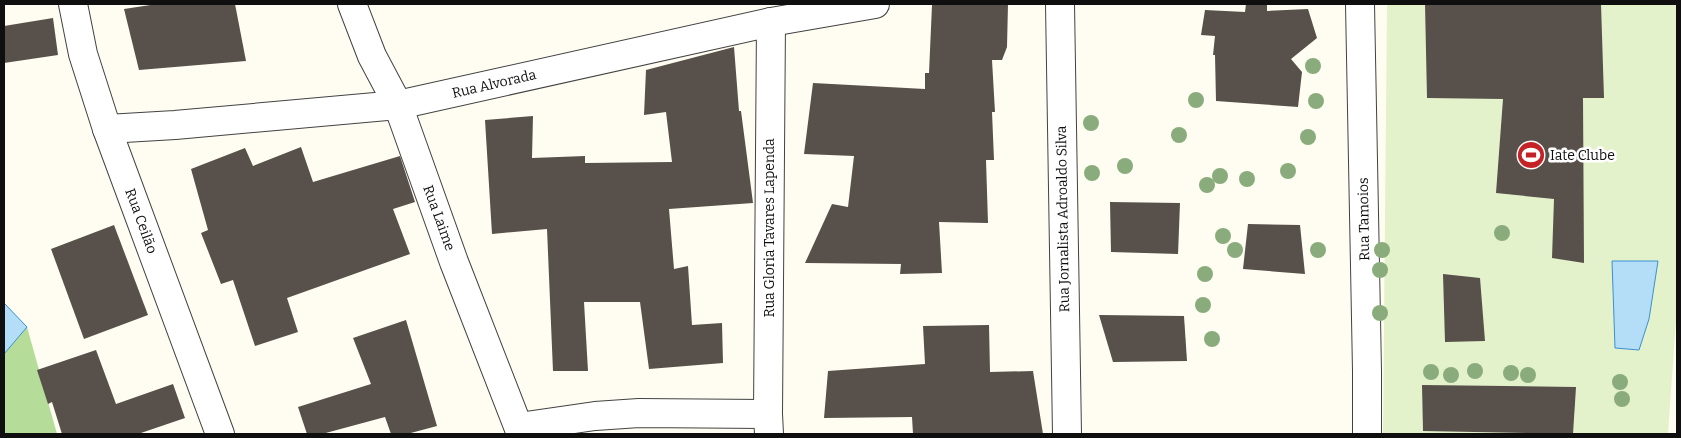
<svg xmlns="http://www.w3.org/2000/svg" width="1681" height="438" viewBox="0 0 1681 438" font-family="Bitter,serif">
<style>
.forest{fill:#b5dc98}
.pitch{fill:#e4f2cb}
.water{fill:#b4ddf8;stroke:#3991d1}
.building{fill:#58504b}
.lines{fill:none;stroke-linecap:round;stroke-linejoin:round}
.minor-casing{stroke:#424242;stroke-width:30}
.minor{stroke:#fff;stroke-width:28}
.tree{fill:#8aac7c}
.labels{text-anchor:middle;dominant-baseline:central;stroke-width:5;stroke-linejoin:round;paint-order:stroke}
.street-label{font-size:14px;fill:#0f0f0f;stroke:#fff}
.poi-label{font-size:14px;fill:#0f0f0f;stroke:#fff;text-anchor:start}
</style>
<rect width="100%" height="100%" fill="#fffdf1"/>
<!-- forest -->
<polygon class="forest" points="27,327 57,434 5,434 4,430 4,354"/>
<!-- pitch -->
<polygon class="pitch" points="1387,4 1677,4 1677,307 1668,434 1383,434"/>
<!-- water -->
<g class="water">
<polygon points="1612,261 1658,261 1649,319 1639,350 1615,348"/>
<polygon points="4,303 27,327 4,354"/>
</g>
<!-- building -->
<g class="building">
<polygon points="157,4 235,4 246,61 139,70 124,9"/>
<polygon points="962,4 1008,4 1007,47 1002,60 992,60 995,112 992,112 994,160 986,160 988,223 939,222 942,273 900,274 901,264 805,263 832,204 848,207 854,156 804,154 813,83 925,89 925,73 929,73 932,5"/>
<polygon points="1246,4 1267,4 1267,11 1308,9 1317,38 1291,59 1302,72 1298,107 1216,101 1215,55 1213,55 1215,36 1201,35 1205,10 1245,12"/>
<polygon points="1425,4 1601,4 1604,98 1583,98 1584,263 1552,258 1554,199 1496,193 1503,99 1427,98"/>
<polygon points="53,18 58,55 4,63 4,26"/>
<polygon points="734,47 739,111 741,111 753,203 669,209 674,269 688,266 692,325 722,323 723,363 649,369 640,302 584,302 588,371 553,371 547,229 492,234 485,120 533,116 532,158 585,156 585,163 672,162 666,112 644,115 646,70"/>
<polygon points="301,147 313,182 400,156 415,202 393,209 410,254 287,298 298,332 255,346 233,280 221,284 201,233 208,230 191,169 245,148 253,166"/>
<polygon points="1110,202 1180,203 1178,254 1111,252"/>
<polygon points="1248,224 1300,225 1305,274 1243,269"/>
<polygon points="114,225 148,315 84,339 51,249"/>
<polygon points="1443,274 1480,278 1485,341 1445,342"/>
<polygon points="1099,315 1184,316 1187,361 1113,362"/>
<polygon points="406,320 437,426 407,434 391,434 385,417 322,434 307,434 298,407 371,384 353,338"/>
<polygon points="989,325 990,372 1033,371 1043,434 913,434 912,417 824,418 828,371 925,364 923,326"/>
<polygon points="96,350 116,404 173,384 185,418 138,434 62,434 52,402 48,404 37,370"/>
<polygon points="1422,385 1576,387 1573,434 1423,431"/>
</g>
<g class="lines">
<defs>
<g id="minor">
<polyline points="73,4 83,54 107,129 220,434"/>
<polyline points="352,4 372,56 398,105 454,262 521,434"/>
<polyline points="1060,4 1067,434"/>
<polyline points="1360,4 1367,371 1367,434"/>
<polyline points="107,129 175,125 398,105 771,22 875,4"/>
<polyline points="519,427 595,416 639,413 768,414"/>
<polyline points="769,434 768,414 771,22"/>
</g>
</defs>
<!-- minor casing -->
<use href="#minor" class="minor-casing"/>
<!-- minor -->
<use href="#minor" class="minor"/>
</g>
<!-- trees -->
<g class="tree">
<circle cx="1313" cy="66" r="8"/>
<circle cx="1196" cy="100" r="8"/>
<circle cx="1316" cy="101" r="8"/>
<circle cx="1091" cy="123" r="8"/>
<circle cx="1179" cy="135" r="8"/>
<circle cx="1308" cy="137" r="8"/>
<circle cx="1125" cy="166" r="8"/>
<circle cx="1288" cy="171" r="8"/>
<circle cx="1092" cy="173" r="8"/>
<circle cx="1220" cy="176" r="8"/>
<circle cx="1247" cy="179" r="8"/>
<circle cx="1207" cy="185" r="8"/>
<circle cx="1502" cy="233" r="8"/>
<circle cx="1223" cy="236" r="8"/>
<circle cx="1235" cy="250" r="8"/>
<circle cx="1318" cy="250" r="8"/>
<circle cx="1382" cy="250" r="8"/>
<circle cx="1380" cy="270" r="8"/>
<circle cx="1205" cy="274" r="8"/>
<circle cx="1203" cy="305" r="8"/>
<circle cx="1380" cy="313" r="8"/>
<circle cx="1212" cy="339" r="8"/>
<circle cx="1475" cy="371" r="8"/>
<circle cx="1431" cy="372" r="8"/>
<circle cx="1511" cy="373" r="8"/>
<circle cx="1451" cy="375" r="8"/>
<circle cx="1528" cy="375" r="8"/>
<circle cx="1620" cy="382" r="8"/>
<circle cx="1622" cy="399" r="8"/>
</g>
<!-- icons -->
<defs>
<symbol id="stadium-disc" viewBox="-11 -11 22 22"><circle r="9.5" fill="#c42227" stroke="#fff"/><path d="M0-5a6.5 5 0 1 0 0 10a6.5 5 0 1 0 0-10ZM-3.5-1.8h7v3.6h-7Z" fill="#fff"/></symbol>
</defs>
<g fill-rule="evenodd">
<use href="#stadium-disc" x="1515" y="139" width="32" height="32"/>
</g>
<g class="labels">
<!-- street labels -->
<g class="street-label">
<text transform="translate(494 84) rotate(-13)">Rua Alvorada</text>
<text transform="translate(439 218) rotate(70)">Rua Laime</text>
<text transform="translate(1063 219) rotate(-91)">Rua Jornalista Adroaldo Silva</text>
<text transform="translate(1364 219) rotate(-91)">Rua Tamoios</text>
<text transform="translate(141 221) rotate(70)">Rua Ceilão</text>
<text transform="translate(769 228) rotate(-90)">Rua Gloria Tavares Lapenda</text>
</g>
<!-- poi labels -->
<g class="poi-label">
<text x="1550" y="155">Iate Clube</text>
</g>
</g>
<!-- border -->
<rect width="1681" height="438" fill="none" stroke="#0f0f0f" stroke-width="10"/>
</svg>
